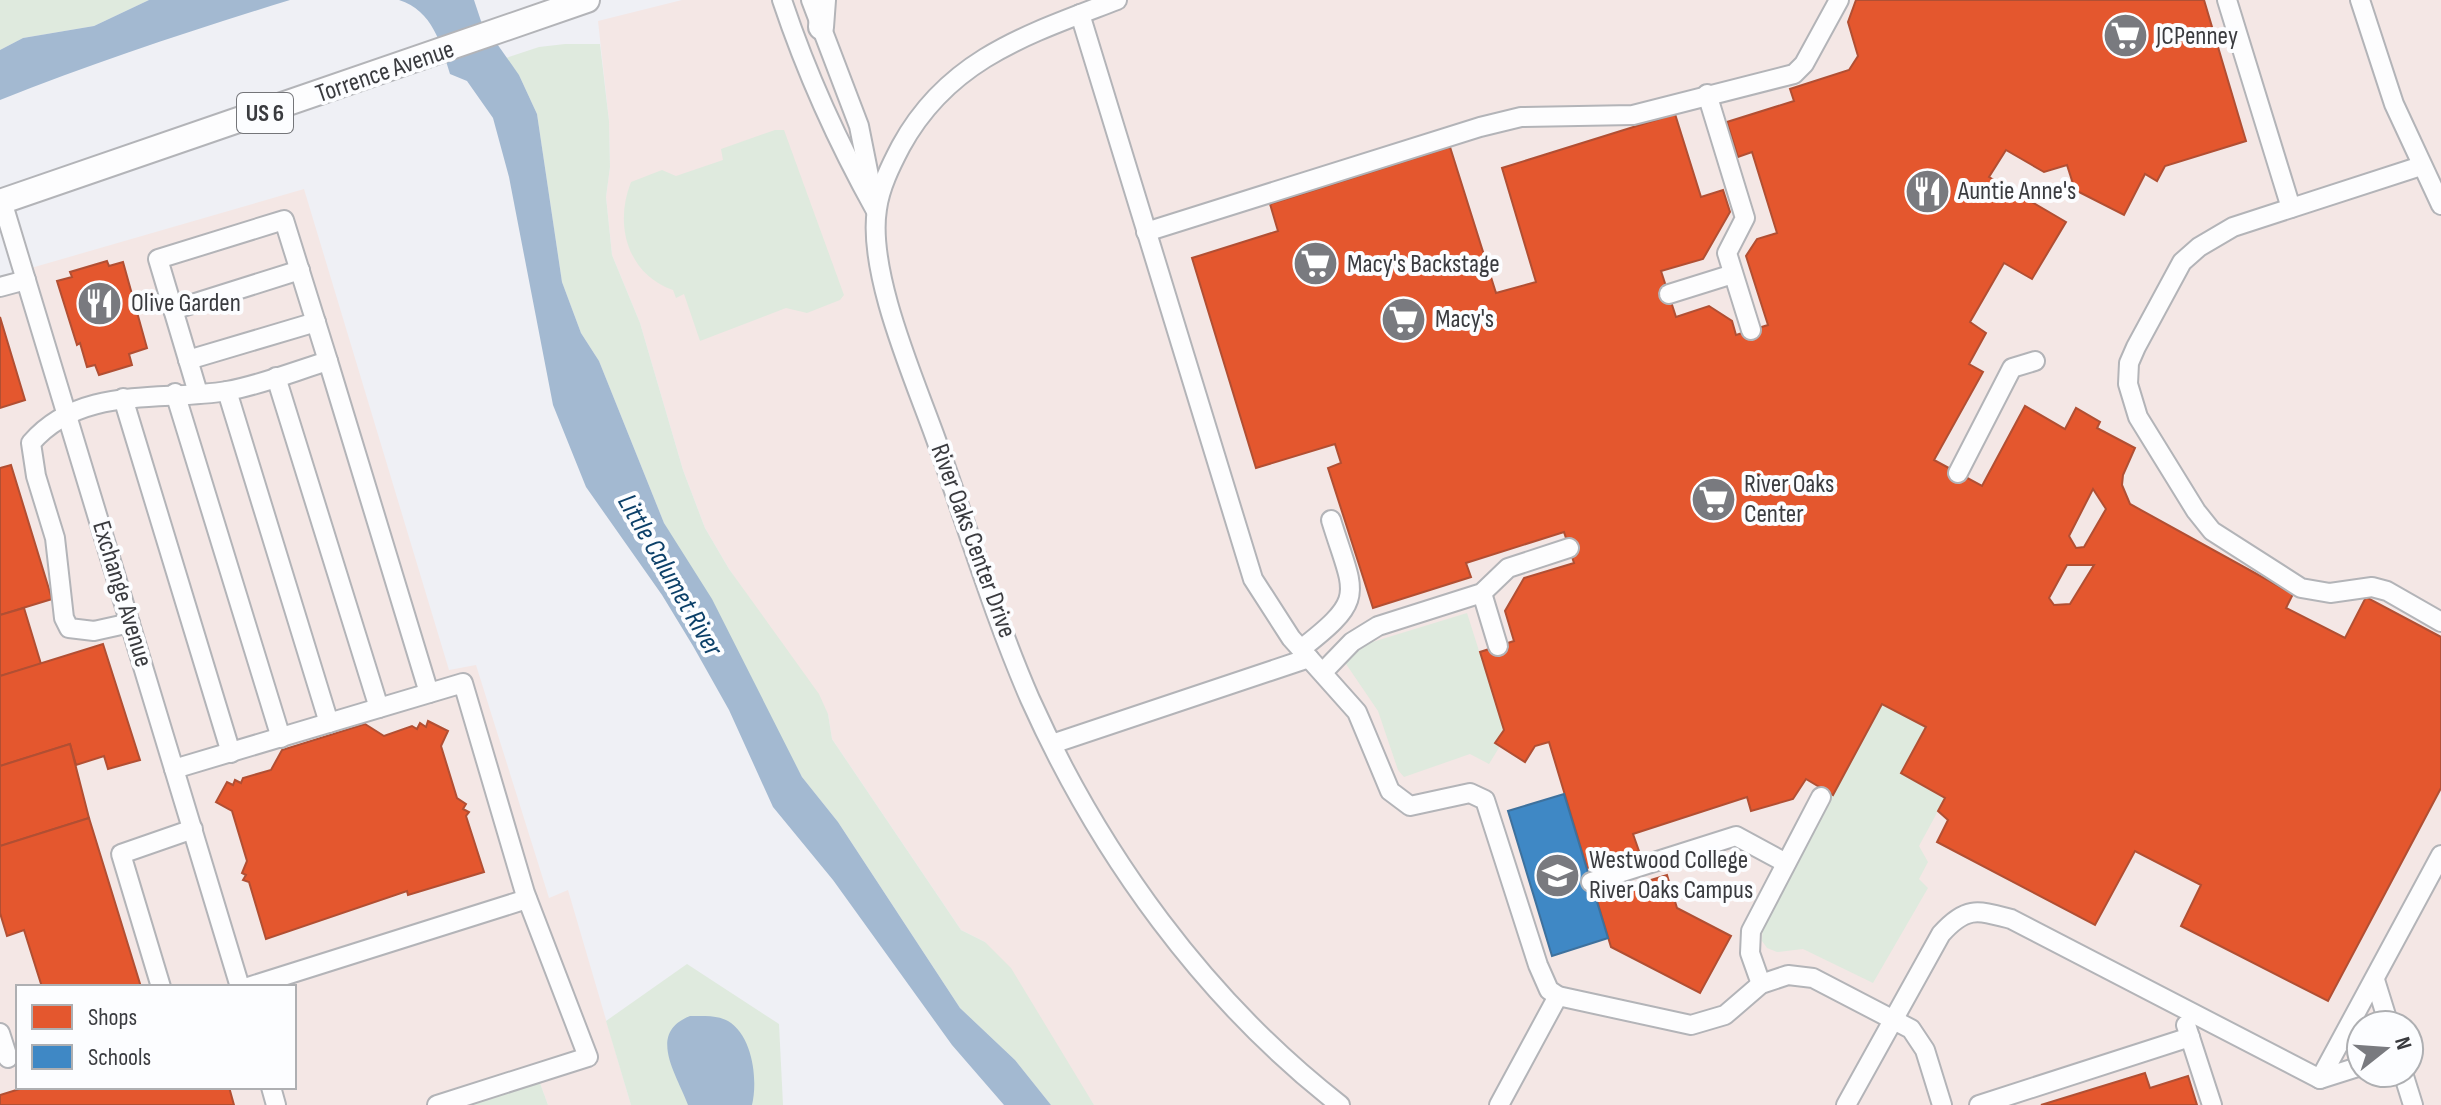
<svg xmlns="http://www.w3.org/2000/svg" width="2441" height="1105" viewBox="0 0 2441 1105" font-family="'Sofia Sans Condensed',sans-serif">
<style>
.commercial{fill:#f4e7e5;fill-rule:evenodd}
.green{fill:#dfeade}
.water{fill:#a3b9d1}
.shops{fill:#e4572e;stroke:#b14f33;stroke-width:2;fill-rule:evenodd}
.schools{fill:#3f88c5;stroke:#3e719d;stroke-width:2}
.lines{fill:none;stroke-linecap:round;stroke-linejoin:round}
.minor-casing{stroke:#b3b4b8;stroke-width:22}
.major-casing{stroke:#b3b4b8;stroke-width:28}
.minor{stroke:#fdfdfe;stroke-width:18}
.major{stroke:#fdfdfe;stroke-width:24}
.labels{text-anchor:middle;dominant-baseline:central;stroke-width:8;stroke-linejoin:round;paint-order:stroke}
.shield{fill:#fcfdff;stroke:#747579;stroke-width:2}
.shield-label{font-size:24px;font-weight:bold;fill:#3a3b3f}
.poi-label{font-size:26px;fill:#3a3b3f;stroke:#fcfdff;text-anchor:start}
.street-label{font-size:26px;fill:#3a3b3f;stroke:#fcfdff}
.water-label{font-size:28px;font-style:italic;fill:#0c4069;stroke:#fcfdff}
</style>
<rect width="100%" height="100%" fill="#eff0f5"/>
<!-- commercial -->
<g class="commercial">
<path d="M682 0H2441V1105H1094L985 942 961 930 832 739 828 714 729 569 705 528 683 470 640 323 612 255 606 197 610 167 609 121 598 21ZM2361 1025H2409V1073H2361Z"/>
<path d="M304 189 449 670 476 665 549 898 568 890 631 1105H548L540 1083 470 1105H0V277ZM18 987H294V1087H18Z"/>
</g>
<!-- green -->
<g class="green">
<polygon points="0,0 149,0 94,26 23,38 0,50"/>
<polygon points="565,44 600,44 609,121 610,167 606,197 612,255 640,323 683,470 705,528 729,569 819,694 828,714 832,739 961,930 985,942 1011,968 1094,1105 1051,1105 1015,1060 960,1008 838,822 802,777 664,523 599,361 581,333 562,282 537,114 519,75 506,58 539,47"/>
<path d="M775 130H784L844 295 840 300 807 313 786 308 700 341 684 294 676 298 673 290C627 274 614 224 631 182L662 170 676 176 723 160 721 149Z"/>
<polygon points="1467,613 1504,730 1495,743 1500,746 1489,764 1470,754 1404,777 1398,770 1378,711 1344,661 1356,647"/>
<polygon points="1882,704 1926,727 1901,773 1945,798 1919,846 1928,862 1919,879 1928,888 1873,983 1803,949 1777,952 1767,948 1762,941 1763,919"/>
<polygon points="687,964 779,1024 783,1105 631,1105 606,1021"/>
<polygon points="540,1083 548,1105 470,1105"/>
</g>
<!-- water -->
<g class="water">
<path d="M149 0H290C192 30 96 62 0 100V50L23 38 94 26Z"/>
<path d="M399 0H474L481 21 519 75 537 114 562 282 581 333 599 361 664 523 712 599 802 777 838 822 960 1008 1015 1060 1051 1105H1004L952 1045 833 880 773 807 729 710 693 646 662 595 586 487 553 405 509 177 493 118 467 81 450 74C441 44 433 11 399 0Z"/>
<path d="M690 1016C703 1016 717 1015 728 1021 753 1036 758 1080 752 1105H688C676 1073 647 1033 690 1016Z"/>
</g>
<!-- shops -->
<g class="shops">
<path d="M1856 0H2204L2246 141 2165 166 2157 181 2145 174 2124 215 2075 190 2067 165 2044 172 2006 150 1989 177 2066 222 2032 279 2004 263 1970 322 1986 333 1969 364 1983 372 1934 460 1982 486 2025 406 2065 429 2076 408 2100 422 2097 428 2135 448 2123 475 2122 485 2130 504 2293 594 2286 608 2345 638 2366 597 2441 637V788L2328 1001 2181 926 2201 885 2135 851 2095 925 1937 842 1948 820 1938 811 1945 798 1901 773 1926 727 1882 704 1833 795 1806 779 1793 799 1751 811 1747 797 1633 834 1639 851 1587 868 1549 742 1535 746 1525 762 1495 743 1504 730 1480 652 1514 641 1505 611 1524 578 1574 563 1564 532 1466 563 1471 577 1373 608 1328 468 1341 463 1335 444 1256 468 1192 258 1278 231 1270 204 1450 147 1496 293 1536 282 1502 168 1675 114 1701 197 1723 190 1730 212 1703 259 1661 271 1676 317 1709 306 1732 321 1736 335 1768 325 1746 256 1757 239 1777 233 1752 152 1738 157 1727 122 1794 101 1790 89 1849 70 1858 56 1848 22ZM2093 489 2106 509 2084 547 2076 548 2069 536ZM2067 565H2094L2070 604 2054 605 2049 598Z"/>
<polygon points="107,261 109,266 123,262 147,348 129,354 132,365 99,375 95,365 87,367 80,343 77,345 57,281 72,277 70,272"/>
<polygon points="0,317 25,400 0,408"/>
<polygon points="11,465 52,599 0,615 0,468"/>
<polygon points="24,608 41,664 0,676 0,615"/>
<polygon points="103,644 140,760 108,769 104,756 76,765 70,744 0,766 0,676"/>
<polygon points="428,721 448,731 441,746 457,798 466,804 463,809 469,812 466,816 484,872 408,895 407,891 266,939 249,882 243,880 246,875 242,873 247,861 232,811 216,802 227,782 233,785 235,780 241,783 243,778 271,770 282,750 365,724 384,736 412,726 417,729 420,723 426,727"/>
<polygon points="70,744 89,818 0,846 0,766"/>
<polygon points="89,818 141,987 42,987 24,930 7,936 0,913 0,846"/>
<polygon points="1667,875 1677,908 1731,936 1700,993 1611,947 1596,897"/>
<polygon points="2145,1073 2150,1088 2188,1076 2197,1105 2041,1105"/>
<polygon points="26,1087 229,1087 234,1105 0,1105 0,1095"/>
</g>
<!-- schools -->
<polygon class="schools" points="1564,794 1608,938 1552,956 1508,811"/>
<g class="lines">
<defs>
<g id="minor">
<path d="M782 0C807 75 838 143 876 211"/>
<polyline points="811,0 859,126 873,196"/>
<path d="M1117 0C1029 34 949 58 901 146 891 165 880 187 877 209 867 271 913 376 934 434 966 522 993 614 1030 699 1100 855 1205 1000 1340 1105"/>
<polyline points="2227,0 2291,208"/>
<polyline points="2360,0 2394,104 2441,205"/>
<polyline points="1080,14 1253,579 1291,638 1357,712 1390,791 1410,806 1470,793 1485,800 1538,965 1549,990 1558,996 1691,1025 1725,1015 1761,984 1788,975 1813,978 1911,1029 1925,1050 1942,1105"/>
<polyline points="1707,94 1745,218 1727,253 1751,330"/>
<polyline points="2421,166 2233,227 2199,247 2182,262 2136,347 2129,363 2128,384 2138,417 2196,511 2212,531 2301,588 2330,593 2372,587 2387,591 2441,622"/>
<polyline points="2,201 240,987"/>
<polyline points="1146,232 1480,127 1521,117 1633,115 1794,74 1804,64 1839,0"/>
<polyline points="0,287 26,280"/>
<polyline points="1669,294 1733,274"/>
<polyline points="173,310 300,270"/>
<polyline points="188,360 316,322"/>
<polyline points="276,377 379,708"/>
<polyline points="227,391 329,723"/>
<polyline points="175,393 281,738"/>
<polyline points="198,393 158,259 284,220 328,361"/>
<polyline points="123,398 231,753"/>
<polyline points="1958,473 2012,368 2035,361"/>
<polyline points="1482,593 1498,646"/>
<path d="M130 623 94 631 69 628 64 618 55 538 36 476 31 443C81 385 160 402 227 391 261 385 295 371 328 361L429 693"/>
<path d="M1301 649C1368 597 1354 595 1331 520"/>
<polyline points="1323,672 1352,642 1378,626 1482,593 1508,568 1569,548"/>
<polyline points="1052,744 1309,658"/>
<polyline points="174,769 463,683 525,893 588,1057 437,1105"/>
<polyline points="1591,882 1736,836 1786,863"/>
<polyline points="2375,980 2389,1025"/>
<polyline points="1761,984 1750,953 1751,931 1821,797"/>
<polyline points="161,987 121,854 193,829"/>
<polyline points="248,987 527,899"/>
<polyline points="2186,1025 2212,1105"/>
<polyline points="0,1033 8,1058"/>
<polyline points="2403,1073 2413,1105"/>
<polyline points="2320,1079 2441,855"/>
<polyline points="271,1087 276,1105"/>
<polyline points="1499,1105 1558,996"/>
<path d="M1846 1105 1941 934C1966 906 1977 910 2011 919L2320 1079 2361 1066"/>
<polyline points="1979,1105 2190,1037"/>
</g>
<g id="major">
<polyline points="821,27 823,0"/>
<polyline points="0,202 587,0"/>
</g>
</defs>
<!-- minor casing -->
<use href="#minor" class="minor-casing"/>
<!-- major casing -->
<use href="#major" class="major-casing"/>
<!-- minor -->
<use href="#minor" class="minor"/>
<!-- major -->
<use href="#major" class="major"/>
</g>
<!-- icons -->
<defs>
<symbol id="supermarket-disc" viewBox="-11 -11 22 22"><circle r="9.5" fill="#797a7f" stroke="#fcfdff"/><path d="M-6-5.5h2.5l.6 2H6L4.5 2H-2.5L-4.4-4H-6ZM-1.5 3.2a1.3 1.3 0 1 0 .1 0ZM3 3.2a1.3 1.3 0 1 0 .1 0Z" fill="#fff"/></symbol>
<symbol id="restaurant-disc" viewBox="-11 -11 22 22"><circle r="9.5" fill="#797a7f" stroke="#fcfdff"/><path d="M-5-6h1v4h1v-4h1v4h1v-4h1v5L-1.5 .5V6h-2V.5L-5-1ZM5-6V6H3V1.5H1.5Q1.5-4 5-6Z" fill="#fff"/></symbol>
<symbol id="university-disc" viewBox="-11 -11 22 22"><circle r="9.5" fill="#797a7f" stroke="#fcfdff"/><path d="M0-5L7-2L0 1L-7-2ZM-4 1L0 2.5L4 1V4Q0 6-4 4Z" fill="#fff"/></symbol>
</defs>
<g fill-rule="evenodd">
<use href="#supermarket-disc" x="2100" y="10" width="51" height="51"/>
<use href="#restaurant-disc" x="1902" y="166" width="51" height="51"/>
<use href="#supermarket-disc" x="1290" y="238" width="51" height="51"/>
<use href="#restaurant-disc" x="74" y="278" width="51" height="51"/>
<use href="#supermarket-disc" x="1378" y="294" width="51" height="51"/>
<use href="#supermarket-disc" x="1688" y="474" width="51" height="51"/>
<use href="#university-disc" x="1532" y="850" width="51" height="51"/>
</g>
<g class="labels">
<!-- shield labels -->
<rect class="shield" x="237" y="93" width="56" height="40" rx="6"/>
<g class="shield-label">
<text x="265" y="113">US 6</text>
</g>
<!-- poi labels -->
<g class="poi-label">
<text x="2156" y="36">JCPenney</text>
<text x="1958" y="191">Auntie Anne's</text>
<text x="1347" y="264">Macy's Backstage</text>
<text x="131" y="303">Olive Garden</text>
<text x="1435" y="319">Macy's</text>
<text x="1744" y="484">River Oaks<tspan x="1744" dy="30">Center</tspan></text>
<text x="1589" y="860">Westwood College<tspan x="1589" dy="30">River Oaks Campus</tspan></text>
</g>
<!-- street labels -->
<g class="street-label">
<text transform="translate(385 72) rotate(-19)">Torrence Avenue</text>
<text transform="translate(973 541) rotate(70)">River Oaks Center Drive</text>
<text transform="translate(122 594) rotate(73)">Exchange Avenue</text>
</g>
<!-- water labels -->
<g class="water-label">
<text transform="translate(670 575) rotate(60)">Little Calumet River</text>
</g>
</g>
<!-- legend -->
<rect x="16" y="985" width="280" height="104" fill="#fcfdff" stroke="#aeafb2" stroke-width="2"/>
<rect x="32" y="1005" width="40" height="24" fill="#e4572e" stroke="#aeafb2" stroke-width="2"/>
<text x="88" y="1025" font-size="24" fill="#3a3b3f">Shops</text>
<rect x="32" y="1045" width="40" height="24" fill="#3f88c5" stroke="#aeafb2" stroke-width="2"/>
<text x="88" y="1065" font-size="24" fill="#3a3b3f">Schools</text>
<!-- north arrow -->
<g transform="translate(2385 1049) rotate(73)"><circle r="38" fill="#fcfdff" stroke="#aeafb2" stroke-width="2"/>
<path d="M0-6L14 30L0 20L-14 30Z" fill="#797a7f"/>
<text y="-12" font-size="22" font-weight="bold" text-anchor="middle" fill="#3a3b3f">N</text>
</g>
</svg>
